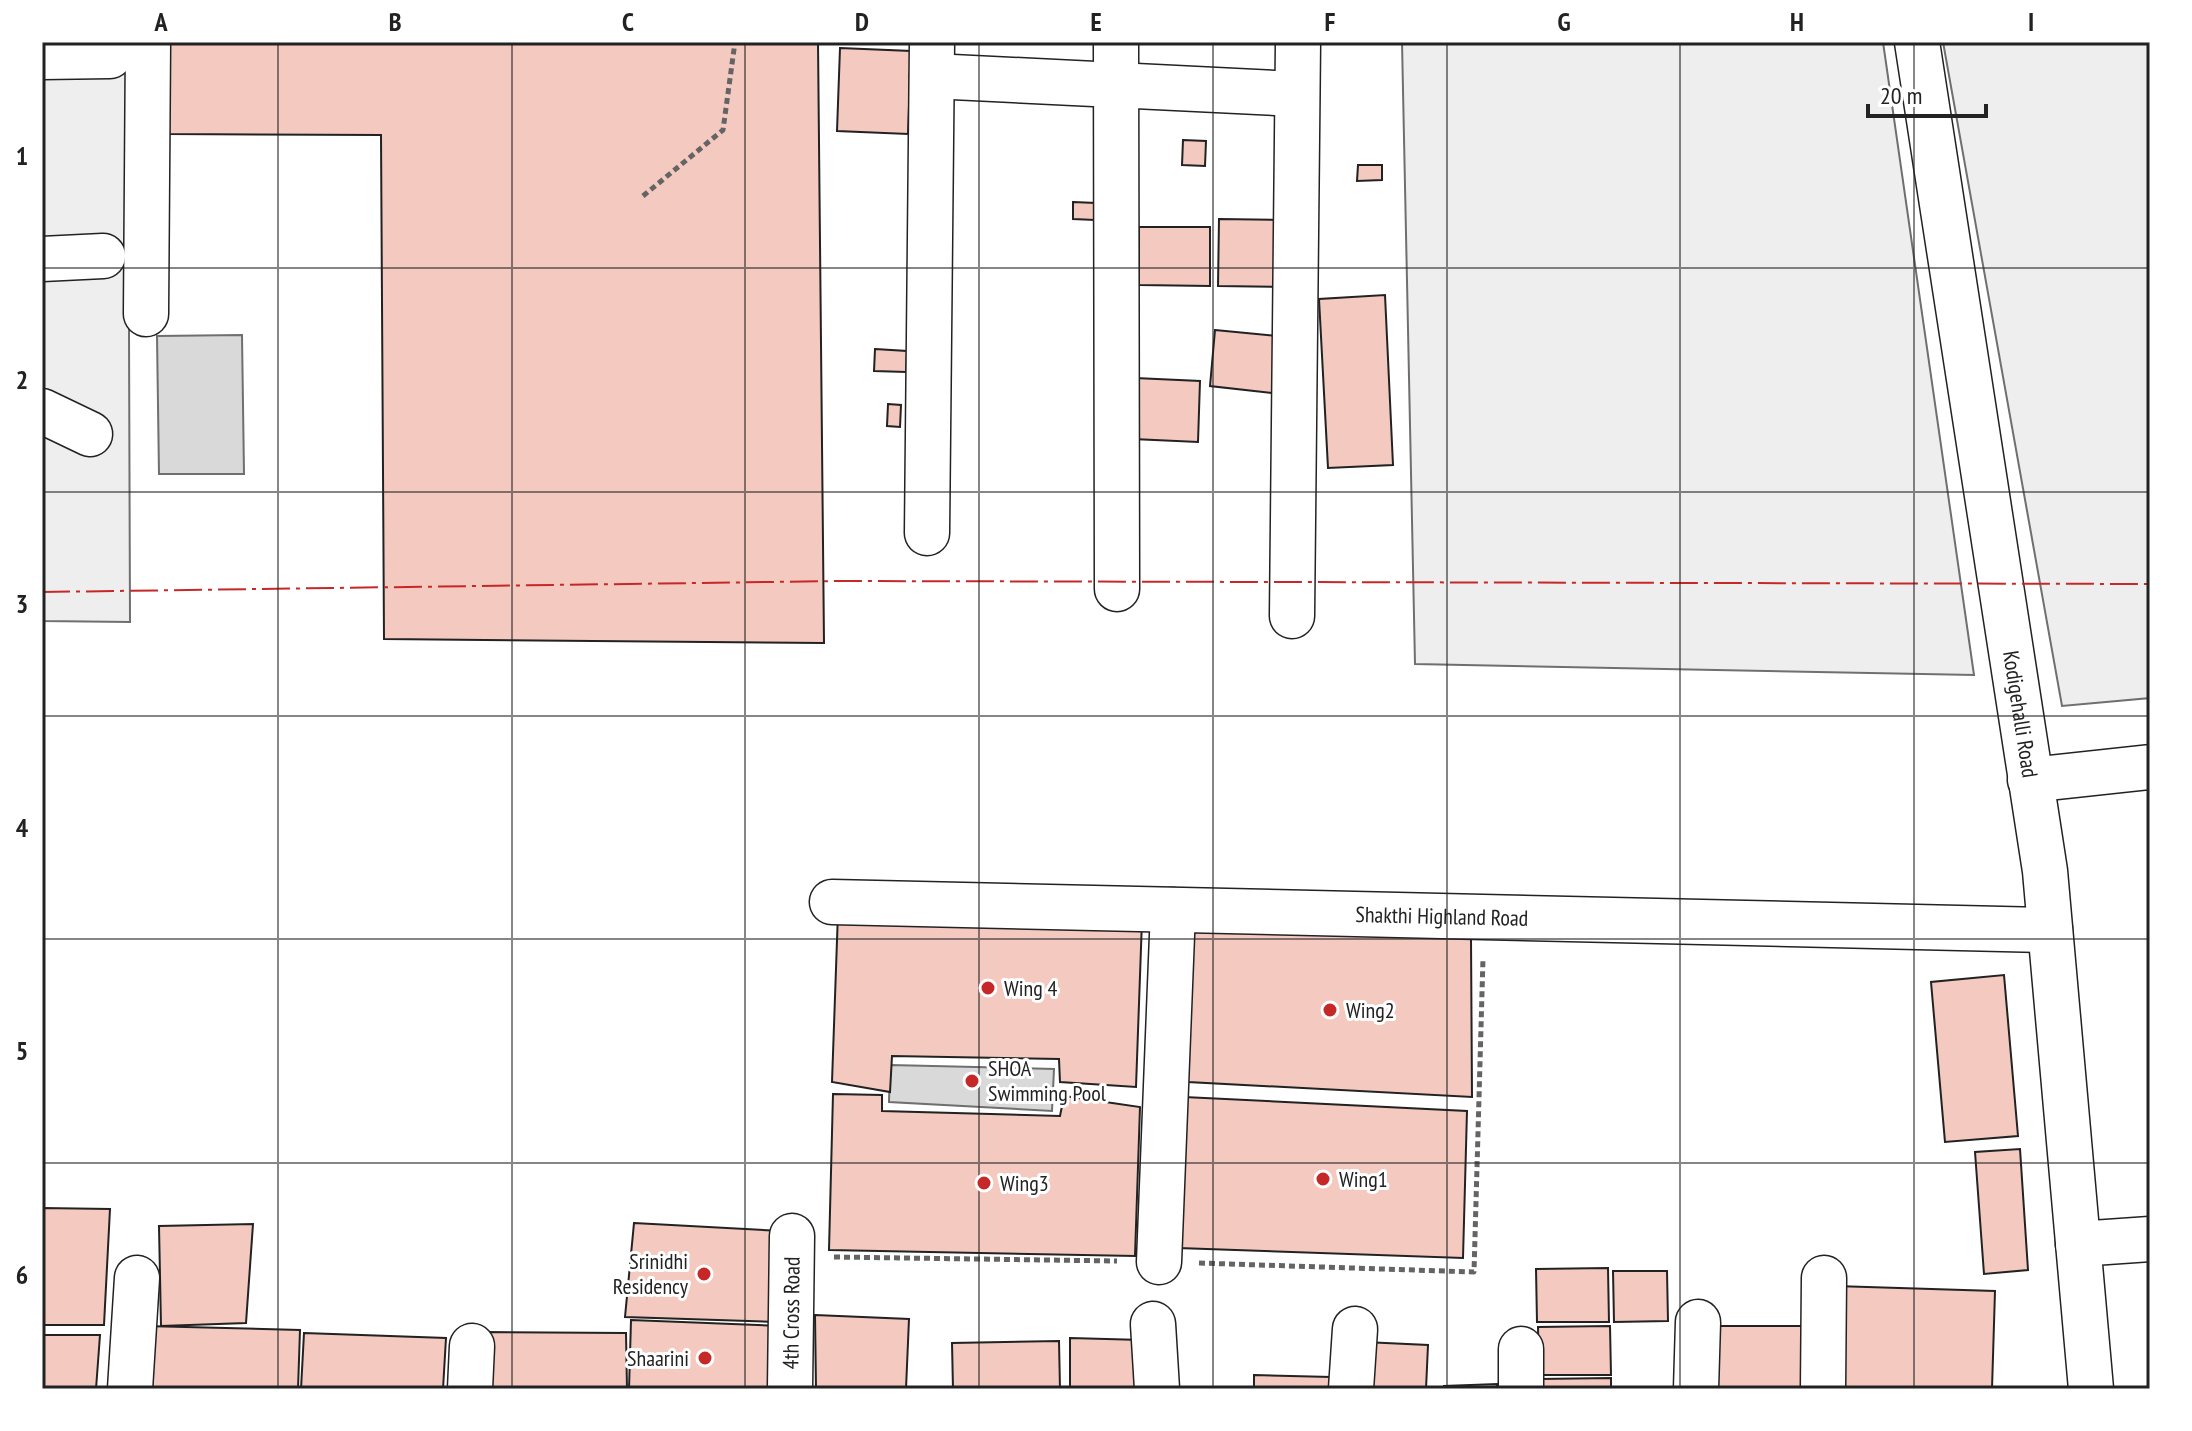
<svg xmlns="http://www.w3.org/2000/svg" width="2192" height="1431" viewBox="0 0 2192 1431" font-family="'PT Sans Narrow',sans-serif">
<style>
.green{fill:#eee;stroke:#6f6f6f;stroke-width:2}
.water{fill:#d9d9d9;stroke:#6f6f6f;stroke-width:2}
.building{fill:#f3c9c0;stroke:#222;stroke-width:2}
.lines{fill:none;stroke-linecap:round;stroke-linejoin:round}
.minor-casing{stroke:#222;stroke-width:47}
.path{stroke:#646464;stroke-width:5;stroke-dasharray:6 4;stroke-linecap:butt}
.minor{stroke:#fff;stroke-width:44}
.power{stroke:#c62828;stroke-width:2;stroke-dasharray:28 6 4 6;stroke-linecap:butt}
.grid{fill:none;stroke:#222;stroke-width:2;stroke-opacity:0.55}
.poi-dot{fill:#c62828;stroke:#fff;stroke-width:3}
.labels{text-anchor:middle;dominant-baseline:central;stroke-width:6;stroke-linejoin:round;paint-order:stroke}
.street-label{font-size:22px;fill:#222;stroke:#fff}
.poi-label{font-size:22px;fill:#222;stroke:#fff;text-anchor:start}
.neatline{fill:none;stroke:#222;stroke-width:3}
.grid-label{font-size:26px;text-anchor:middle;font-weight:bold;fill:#222}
</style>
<rect width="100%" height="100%" fill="#fff"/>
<!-- green -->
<g class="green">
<polygon points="42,42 128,42 130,622 42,621"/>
<polygon points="1402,42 1883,42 1974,675 1415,664"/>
<polygon points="1943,42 2150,42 2150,698 2062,706"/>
</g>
<!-- water -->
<g class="water">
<polygon points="242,335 244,474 159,474 157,336"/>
<polygon points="890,1065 1054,1069 1052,1111 889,1102"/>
</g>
<!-- building -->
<g class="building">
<polygon points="167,42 818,42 824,643 384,639 381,135 167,134"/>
<polygon points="840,48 911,51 908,134 837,131"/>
<polygon points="1183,140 1206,141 1205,166 1182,165"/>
<polygon points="1358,165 1382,165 1382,180 1357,181"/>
<polygon points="1073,202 1096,203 1095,220 1073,219"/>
<polygon points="1219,219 1282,220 1281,287 1218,286"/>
<polygon points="1139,227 1210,227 1210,286 1139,285"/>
<polygon points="1385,295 1393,465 1328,468 1319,299"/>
<polygon points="1215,330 1278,336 1273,393 1210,386"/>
<polygon points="875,349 907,351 906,372 874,371"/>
<polygon points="1135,378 1200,381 1198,442 1133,439"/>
<polygon points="888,404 901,405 900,427 887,426"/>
<polygon points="838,912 1142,920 1136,1087 1060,1082 1059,1059 892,1056 890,1092 832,1082"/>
<polygon points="1187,930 1471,938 1472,1097 1188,1082"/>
<polygon points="2004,975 2018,1136 1945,1142 1931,982"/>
<polygon points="833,1094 882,1095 882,1111 1060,1116 1064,1096 1140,1107 1135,1256 829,1250"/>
<polygon points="1184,1097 1467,1111 1463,1258 1178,1248"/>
<polygon points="2020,1149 2028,1270 1984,1274 1975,1152"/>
<polygon points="42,1208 110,1209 104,1325 42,1325"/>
<polygon points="634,1223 781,1231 778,1322 625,1317"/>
<polygon points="253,1224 246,1323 161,1326 159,1226"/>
<polygon points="1608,1268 1609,1322 1537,1322 1536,1269"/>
<polygon points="1613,1271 1667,1271 1668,1321 1614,1322"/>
<polygon points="1835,1286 1995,1291 1992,1389 1831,1389"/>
<polygon points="815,1315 909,1319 906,1389 816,1389"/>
<polygon points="631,1320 780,1326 778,1389 629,1389"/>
<polygon points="145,1326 300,1330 298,1389 144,1389"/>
<polygon points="1610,1326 1611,1375 1539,1375 1538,1327"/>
<rect x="1706" y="1326" width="106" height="63"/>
<polygon points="486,1332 626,1333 627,1389 483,1389"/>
<polygon points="304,1333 446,1338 443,1389 301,1389"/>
<polygon points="42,1335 100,1335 96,1389 42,1389"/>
<polygon points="1070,1338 1142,1340 1141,1389 1070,1389"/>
<polygon points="1059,1341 1060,1389 953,1389 952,1343"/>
<polygon points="1364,1342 1428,1345 1426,1389 1362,1389"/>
<polygon points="1254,1375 1331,1377 1331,1389 1254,1389"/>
<polygon points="1611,1378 1611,1389 1539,1389 1539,1379"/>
<polygon points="1497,1384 1497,1389 1444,1389 1444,1386"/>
</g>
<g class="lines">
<defs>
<g id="minor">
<polyline points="1116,42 1117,589"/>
<path id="s1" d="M1917 42 2045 871 2091 1389"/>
<polyline points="42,57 110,56"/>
<polyline points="932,76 1297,94"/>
<polyline points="42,259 103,256"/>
<polyline points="146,314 148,42"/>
<polyline points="42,411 90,434"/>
<polyline points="927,533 932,42"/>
<polyline points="1292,616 1298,42"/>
<polyline points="2030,780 2150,767"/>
<path id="s2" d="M832 902 2050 930"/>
<polyline points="2078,1244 2150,1239"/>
<polyline points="1159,1262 1173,910"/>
<polyline points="1153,1324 1157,1389"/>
<polyline points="1521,1349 1521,1389"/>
<polyline points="130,1389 137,1278"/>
<polyline points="470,1389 472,1346"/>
<path id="s3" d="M790 1389 792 1236"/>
<polyline points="1351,1389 1355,1329"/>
<polyline points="1696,1389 1698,1322"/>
<polyline points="1823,1389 1824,1278"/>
</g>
</defs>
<!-- minor casing -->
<use href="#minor" class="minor-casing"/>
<!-- path -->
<g class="path">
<polyline points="643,196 723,130 735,42"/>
<polyline points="834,1257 1117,1261"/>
<polyline points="1199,1263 1474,1272 1483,958"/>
</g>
<!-- minor -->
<use href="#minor" class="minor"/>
<!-- power -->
<polyline class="power" points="42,592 841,581 2150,584"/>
</g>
<!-- grid -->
<path class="grid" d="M278 42V1389M512 42V1389M745 42V1389M979 42V1389M1213 42V1389M1447 42V1389M1680 42V1389M1914 42V1389M42 268H2150M42 492H2150M42 716H2150M42 939H2150M42 1163H2150"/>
<!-- markers -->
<g class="poi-dot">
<circle cx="988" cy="988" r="8"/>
<circle cx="1330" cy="1010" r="8"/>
<circle cx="972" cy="1081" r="8"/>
<circle cx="1323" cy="1179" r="8"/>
<circle cx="984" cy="1183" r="8"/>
<circle cx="704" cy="1274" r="8"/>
<circle cx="705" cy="1358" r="8"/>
</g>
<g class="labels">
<!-- street labels -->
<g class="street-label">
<text stroke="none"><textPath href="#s1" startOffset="680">Kodigehalli Road</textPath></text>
<text stroke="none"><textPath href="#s2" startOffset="610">Shakthi Highland Road</textPath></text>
<text stroke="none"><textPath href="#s3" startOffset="76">4th Cross Road</textPath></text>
</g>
<!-- poi labels -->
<g class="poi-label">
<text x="1004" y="988">Wing 4</text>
<text x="1346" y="1010">Wing2</text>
<text x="988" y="1068">SHOA<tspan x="988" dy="25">Swimming Pool</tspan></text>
<text x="1339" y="1179">Wing1</text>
<text x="1000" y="1183">Wing3</text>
<text x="688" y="1261" text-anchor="end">Srinidhi<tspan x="688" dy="25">Residency</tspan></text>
<text x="689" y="1358" text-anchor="end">Shaarini</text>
</g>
</g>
<!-- border -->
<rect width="2192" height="1431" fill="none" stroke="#ffffff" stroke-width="88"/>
<!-- scale -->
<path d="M1868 104v12h118v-12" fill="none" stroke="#222222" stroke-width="4"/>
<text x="1880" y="104" font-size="24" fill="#222222" stroke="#ffffff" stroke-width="6" paint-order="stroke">20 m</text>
<rect x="44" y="44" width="2104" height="1343" class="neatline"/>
<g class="grid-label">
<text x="161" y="31">A</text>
<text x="395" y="31">B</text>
<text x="628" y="31">C</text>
<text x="862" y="31">D</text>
<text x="1096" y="31">E</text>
<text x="1330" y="31">F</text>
<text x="1564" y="31">G</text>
<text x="1797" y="31">H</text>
<text x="2031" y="31">I</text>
<text x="22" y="165">1</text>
<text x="22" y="389">2</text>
<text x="22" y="613">3</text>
<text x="22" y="837">4</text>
<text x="22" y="1060">5</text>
<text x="22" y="1284">6</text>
</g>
</svg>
